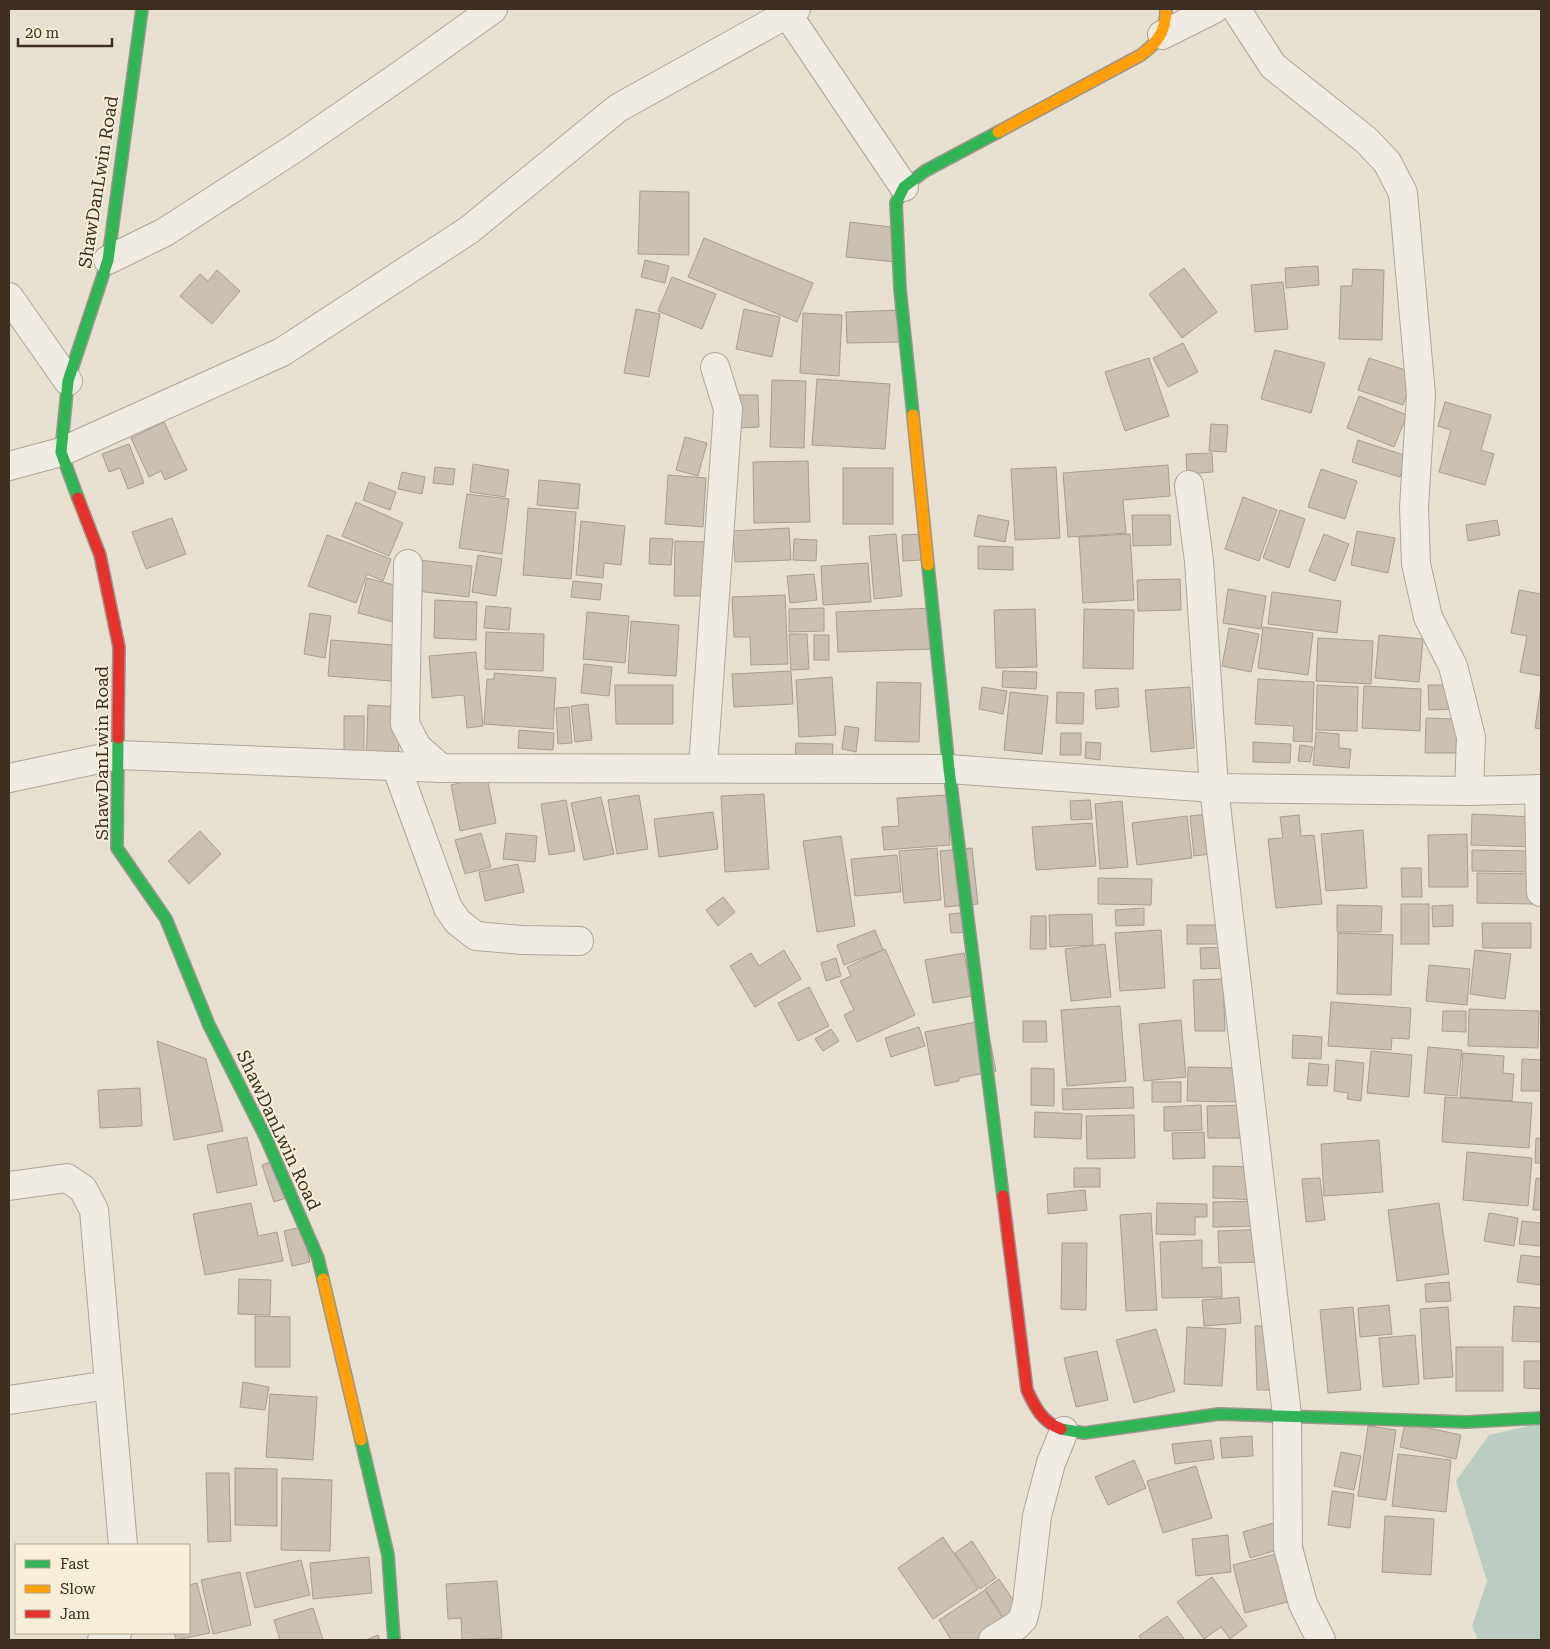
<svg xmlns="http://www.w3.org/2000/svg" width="1550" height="1649" viewBox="0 0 1550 1649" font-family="'Roboto Serif',serif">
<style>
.water{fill:#bcccc2}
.building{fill:#cbbfb2;stroke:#a89c90}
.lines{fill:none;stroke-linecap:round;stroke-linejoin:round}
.street-casing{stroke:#ada599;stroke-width:30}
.fast-casing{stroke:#9c958a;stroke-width:14}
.slow-casing{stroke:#9c958a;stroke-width:14}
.jam-casing{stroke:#9c958a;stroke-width:14}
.street{stroke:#efebe3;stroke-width:28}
.fast{stroke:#30b455;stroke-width:11}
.slow{stroke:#ff9f0a;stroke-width:11}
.jam{stroke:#e5322d;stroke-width:11}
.labels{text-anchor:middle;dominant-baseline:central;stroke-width:4;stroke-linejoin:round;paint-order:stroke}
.street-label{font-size:18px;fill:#3d2e20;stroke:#f7eed8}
</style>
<rect width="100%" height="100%" fill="#e7e0d1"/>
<!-- water -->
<polygon class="water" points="1541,1423 1541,1640 1478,1640 1472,1626 1487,1581 1456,1481 1489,1435"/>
<!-- building -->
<g class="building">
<polygon points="640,191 689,192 689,255 638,254"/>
<polygon points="850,222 899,228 896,262 846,257"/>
<polygon points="704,238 813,283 797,322 688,277"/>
<polygon points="645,260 669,266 665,283 641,277"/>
<polygon points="1318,266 1319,285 1286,288 1285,268"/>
<polygon points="1184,268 1217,312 1182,338 1149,294"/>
<polygon points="1353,269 1384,270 1382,340 1339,339 1341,286 1352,286"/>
<polygon points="217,270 240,291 212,324 180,296 200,274 208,281"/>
<polygon points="672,277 716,294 702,329 658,311"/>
<polygon points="1283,282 1288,329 1255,332 1251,285"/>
<polygon points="636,309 660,314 649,377 624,373"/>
<polygon points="744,309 780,317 772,357 736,349"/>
<polygon points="902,310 903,342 847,343 846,312"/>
<polygon points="803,313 842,315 839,376 800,373"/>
<polygon points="1183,343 1198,372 1168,387 1153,358"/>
<polygon points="1275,350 1325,363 1311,413 1261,399"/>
<polygon points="1149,358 1169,416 1125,431 1105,372"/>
<polygon points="1369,358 1414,373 1403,405 1358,390"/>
<polygon points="817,379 890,384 885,449 812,445"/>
<polygon points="772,380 806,381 804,448 770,447"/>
<polygon points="738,395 758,395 759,427 739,428"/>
<polygon points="1359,396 1407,415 1394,447 1347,428"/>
<polygon points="1445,402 1491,415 1481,450 1494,454 1485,485 1439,472 1451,430 1438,426"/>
<polygon points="164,422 187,470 165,480 161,471 149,477 131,438"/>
<polygon points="1211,424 1228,425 1226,452 1209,451"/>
<polygon points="685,437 707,443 698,476 676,470"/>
<polygon points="1358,440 1407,456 1400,477 1352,462"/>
<polygon points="129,444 144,483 128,489 120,468 109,472 102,454"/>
<polygon points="1212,453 1213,472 1187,474 1186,454"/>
<polygon points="808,461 810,522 754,523 753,462"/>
<polygon points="473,464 509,470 505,497 470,492"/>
<polygon points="1168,465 1170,496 1123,500 1126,533 1068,537 1063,473"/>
<polygon points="435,467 455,469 453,485 433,483"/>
<polygon points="1056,467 1060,538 1015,540 1011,469"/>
<rect x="843" y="468" width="50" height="56"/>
<polygon points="1321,469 1357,481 1345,519 1308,507"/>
<polygon points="402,472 425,477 422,494 398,489"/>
<polygon points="668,475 706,478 703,527 665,524"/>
<polygon points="539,480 580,484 578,509 537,505"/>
<polygon points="369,482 396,492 390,510 363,500"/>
<polygon points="467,494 509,499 502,554 459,548"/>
<polygon points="1243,497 1277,510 1259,561 1225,549"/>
<polygon points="356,502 403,523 389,556 342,536"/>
<polygon points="528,508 576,512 571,579 523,575"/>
<polygon points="1280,510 1305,519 1289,568 1263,558"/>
<polygon points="978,515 1009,521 1005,542 974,536"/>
<polygon points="1132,515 1170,515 1171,545 1133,546"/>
<polygon points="172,518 186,554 146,569 132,532"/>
<polygon points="1497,520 1500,535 1468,541 1466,525"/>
<polygon points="581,521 625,526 621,565 604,563 603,578 576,575"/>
<polygon points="789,528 791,560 735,562 733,531"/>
<polygon points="1357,531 1395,538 1388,573 1351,565"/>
<polygon points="896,534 902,596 874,599 869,536"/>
<polygon points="922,534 922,560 903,561 902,535"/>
<polygon points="1130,534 1134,600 1083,603 1079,537"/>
<polygon points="1324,534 1349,544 1335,581 1309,571"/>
<polygon points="327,535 391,559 383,581 367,574 356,603 308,586"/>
<polygon points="650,538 673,539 671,565 649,564"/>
<polygon points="794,539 817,540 816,561 793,560"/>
<polygon points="675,541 708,542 707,596 674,596"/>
<polygon points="978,546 1013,547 1013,570 978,569"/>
<polygon points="478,555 502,559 496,596 472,592"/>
<polygon points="419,560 472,566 469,597 416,591"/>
<polygon points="868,563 871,602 823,605 821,566"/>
<polygon points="814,574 817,600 790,603 787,576"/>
<polygon points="367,578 402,587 393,622 358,613"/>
<polygon points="1180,579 1181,610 1138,611 1137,580"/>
<polygon points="573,581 602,584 600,600 571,597"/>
<polygon points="1228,589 1266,596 1261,629 1223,623"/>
<polygon points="1519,590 1541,594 1541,676 1520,672 1527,636 1511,633"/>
<polygon points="1272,592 1341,601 1337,633 1268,624"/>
<polygon points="785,595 788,664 751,665 750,637 734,637 732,597"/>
<polygon points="435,600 477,602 476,640 434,638"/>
<polygon points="486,606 511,608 509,630 484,628"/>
<polygon points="824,608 824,631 789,632 789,609"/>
<polygon points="933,608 934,649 838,652 836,612"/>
<polygon points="1035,609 1037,667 996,668 994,610"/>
<polygon points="1084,609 1134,610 1133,669 1083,668"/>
<polygon points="587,612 629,616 625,663 583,659"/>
<polygon points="310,613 331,616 325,658 304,654"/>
<polygon points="631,621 679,625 676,676 628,673"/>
<polygon points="1263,627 1313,633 1308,675 1258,668"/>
<polygon points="1229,628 1259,634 1251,672 1222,666"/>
<polygon points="486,632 544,634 543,671 485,669"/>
<polygon points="789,634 807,634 809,669 791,670"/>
<rect x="814" y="635" width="15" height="25"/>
<polygon points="1379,635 1423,639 1419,682 1375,678"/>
<polygon points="1318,638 1373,641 1371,684 1316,681"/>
<polygon points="331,640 394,645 391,681 328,676"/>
<polygon points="476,652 483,726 467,728 464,695 432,698 429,656"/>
<polygon points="584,664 612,667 609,696 581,693"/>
<polygon points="791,671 793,704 734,707 732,674"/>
<polygon points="1003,671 1037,672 1036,689 1002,687"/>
<polygon points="494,673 556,678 553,729 484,724 487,679 494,679"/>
<polygon points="832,677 836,735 799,737 796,680"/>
<polygon points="1258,679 1314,682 1312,742 1293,741 1294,726 1255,724"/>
<polygon points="877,682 921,683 919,742 875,741"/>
<polygon points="615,685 673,685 673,724 616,724"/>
<polygon points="1317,685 1358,687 1357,731 1316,730"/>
<polygon points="1428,685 1454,685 1455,709 1429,710"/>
<polygon points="1364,686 1421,689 1420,731 1362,728"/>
<polygon points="1541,686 1541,729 1535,728"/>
<polygon points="982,687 1007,691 1003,714 979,709"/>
<polygon points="1190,687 1194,748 1151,752 1145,690"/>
<polygon points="1118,688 1119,707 1096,709 1095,690"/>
<polygon points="1010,692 1048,696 1042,754 1004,750"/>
<polygon points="1057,692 1084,693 1083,724 1056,723"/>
<polygon points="588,704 592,740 575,742 571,706"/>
<polygon points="368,705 400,707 398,762 366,761"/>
<polygon points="569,707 572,743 558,744 556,708"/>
<rect x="344" y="716" width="20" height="47"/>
<polygon points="1426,718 1457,719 1456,753 1425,753"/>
<polygon points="845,726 859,728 856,752 842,749"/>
<polygon points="519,730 554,733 553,750 518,748"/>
<polygon points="1316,732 1339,734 1339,748 1351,749 1349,768 1313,765"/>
<polygon points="1061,733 1081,733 1081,755 1060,755"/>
<polygon points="1086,742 1101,743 1100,760 1085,758"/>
<polygon points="1253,742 1291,744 1290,763 1253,762"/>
<polygon points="796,743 833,744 832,762 795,761"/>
<polygon points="1300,745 1313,747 1310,762 1298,761"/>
<polygon points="487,777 496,823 460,831 451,785"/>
<polygon points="764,794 769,869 725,872 721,796"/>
<polygon points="639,795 648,849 617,854 608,800"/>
<polygon points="947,795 950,845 884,850 882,827 899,826 897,798"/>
<polygon points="601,797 614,854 584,860 571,803"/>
<polygon points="566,800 575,851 549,855 541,804"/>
<polygon points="1090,800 1092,819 1071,820 1070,801"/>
<polygon points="1122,801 1128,867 1100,869 1095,804"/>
<polygon points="713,812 718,849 659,857 654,819"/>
<polygon points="1208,814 1211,854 1194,856 1190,816"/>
<polygon points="1472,814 1535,817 1534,847 1471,845"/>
<polygon points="1299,815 1301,836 1314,835 1322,904 1276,908 1268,839 1283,838 1280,817"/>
<polygon points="1187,816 1192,858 1137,865 1132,823"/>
<polygon points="1092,823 1096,866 1036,870 1032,827"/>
<polygon points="1363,830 1367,888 1326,891 1321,834"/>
<polygon points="200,831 221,854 189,884 168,861"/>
<polygon points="481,833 491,867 465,874 455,840"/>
<polygon points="506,833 537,836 535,862 503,859"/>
<polygon points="1467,834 1468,887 1429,887 1428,835"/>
<polygon points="841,836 855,926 817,932 803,841"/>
<polygon points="937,848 941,900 904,903 899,851"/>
<polygon points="972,848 978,904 945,907 940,851"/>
<polygon points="1472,850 1531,851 1531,872 1472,871"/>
<polygon points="897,855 901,892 855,896 851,859"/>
<polygon points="518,864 524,892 485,901 479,872"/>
<polygon points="1401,868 1421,868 1422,897 1402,897"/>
<polygon points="1477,873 1534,874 1533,904 1477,903"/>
<polygon points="1098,878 1152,879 1151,905 1098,904"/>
<polygon points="723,897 735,912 718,926 706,910"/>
<rect x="1401" y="904" width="28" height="40"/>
<polygon points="1337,905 1382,906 1381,932 1337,932"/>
<polygon points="1453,905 1453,926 1433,927 1432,906"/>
<polygon points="1144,908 1144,925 1116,926 1115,910"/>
<polygon points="970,912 972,932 951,933 949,914"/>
<polygon points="1092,914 1093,945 1050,947 1049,915"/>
<polygon points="1031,916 1046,916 1046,949 1030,949"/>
<polygon points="1482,923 1531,923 1531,948 1483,948"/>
<rect x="1187" y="925" width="37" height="19"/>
<polygon points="875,930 883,950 844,965 837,945"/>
<polygon points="1161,930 1165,988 1120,991 1115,933"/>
<polygon points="1338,933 1393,935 1391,995 1337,994"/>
<polygon points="1105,944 1111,997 1071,1001 1065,949"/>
<polygon points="1224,947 1225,968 1201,969 1200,948"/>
<polygon points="885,949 915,1015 857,1042 844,1015 854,1010 840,981 851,976 847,967"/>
<polygon points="784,950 801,979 755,1007 730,966 751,953 759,966"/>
<polygon points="1475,950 1511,954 1505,999 1470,994"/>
<polygon points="964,953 972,996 933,1003 925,960"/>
<polygon points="836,958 841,976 826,981 821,963"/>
<polygon points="1429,965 1470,969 1467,1005 1426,1001"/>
<polygon points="1223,979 1225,1031 1195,1031 1193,980"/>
<polygon points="809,987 829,1026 798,1041 778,1003"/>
<polygon points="1331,1002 1411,1008 1409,1039 1392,1038 1391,1050 1328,1046"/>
<polygon points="1120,1006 1126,1081 1067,1086 1061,1010"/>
<polygon points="1469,1009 1539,1011 1538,1048 1468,1046"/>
<polygon points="1443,1011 1466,1011 1466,1032 1442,1031"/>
<polygon points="986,1020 996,1071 959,1078 959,1081 935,1086 925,1032"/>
<polygon points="1181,1020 1186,1077 1144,1081 1139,1024"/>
<polygon points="1023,1021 1046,1021 1047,1042 1023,1042"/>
<polygon points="919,1027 925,1046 891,1057 885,1038"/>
<polygon points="831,1029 839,1041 823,1051 815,1039"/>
<polygon points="1293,1035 1322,1037 1321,1059 1292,1058"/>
<polygon points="157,1041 206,1059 223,1131 174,1140"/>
<polygon points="1428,1047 1462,1050 1457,1096 1424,1093"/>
<polygon points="1371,1051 1412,1055 1409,1097 1367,1093"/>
<polygon points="1463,1053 1504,1056 1503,1073 1514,1074 1512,1101 1460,1097"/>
<polygon points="1522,1059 1541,1060 1541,1091 1521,1091"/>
<polygon points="1336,1060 1364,1063 1361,1101 1347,1099 1348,1093 1334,1091"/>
<polygon points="1309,1063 1329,1065 1327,1086 1307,1085"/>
<polygon points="1188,1067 1237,1068 1236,1102 1187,1101"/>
<polygon points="1031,1068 1054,1069 1054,1106 1031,1105"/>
<rect x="1152" y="1082" width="29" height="20"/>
<polygon points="1133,1087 1134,1108 1063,1110 1062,1089"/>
<polygon points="140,1088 142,1126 100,1128 98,1090"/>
<polygon points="1445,1097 1532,1103 1529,1148 1442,1142"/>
<polygon points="1201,1105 1202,1130 1164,1131 1164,1107"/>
<polygon points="1246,1105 1247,1138 1208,1138 1207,1106"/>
<polygon points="1035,1112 1082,1114 1081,1139 1034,1137"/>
<polygon points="1134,1115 1135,1158 1087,1159 1086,1116"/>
<polygon points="1204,1132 1205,1158 1173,1159 1172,1133"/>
<polygon points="247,1137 257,1185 217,1193 207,1145"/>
<polygon points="1536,1138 1541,1139 1541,1163 1535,1163"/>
<polygon points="1379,1140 1383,1192 1324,1196 1321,1144"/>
<polygon points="1467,1152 1532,1158 1528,1206 1463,1200"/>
<polygon points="273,1161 286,1198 274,1202 262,1165"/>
<polygon points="1213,1166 1259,1167 1259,1200 1213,1198"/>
<rect x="1074" y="1168" width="26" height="19"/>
<polygon points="1320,1178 1325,1220 1306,1222 1302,1179"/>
<polygon points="1536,1178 1541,1179 1541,1210 1533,1210"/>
<polygon points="1085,1190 1087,1210 1048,1214 1047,1194"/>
<polygon points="1264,1201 1264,1226 1213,1227 1213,1202"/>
<polygon points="251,1203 258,1236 277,1232 283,1261 205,1275 193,1214"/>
<polygon points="1157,1203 1207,1204 1207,1217 1195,1217 1195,1235 1156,1234"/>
<polygon points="1439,1203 1449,1274 1397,1281 1388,1210"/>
<polygon points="1151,1213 1157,1310 1126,1311 1120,1215"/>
<polygon points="1489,1213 1518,1218 1514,1246 1484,1241"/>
<polygon points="1522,1221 1541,1223 1541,1246 1519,1244"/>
<polygon points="302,1227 310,1262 292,1266 284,1231"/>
<polygon points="1267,1229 1268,1262 1219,1263 1218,1231"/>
<polygon points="1202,1240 1202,1268 1221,1267 1222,1297 1162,1298 1160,1242"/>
<polygon points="1062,1243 1087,1243 1086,1310 1061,1309"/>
<polygon points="1521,1255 1541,1257 1541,1285 1517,1282"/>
<polygon points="239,1279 271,1280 270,1315 238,1314"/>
<polygon points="1449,1282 1451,1301 1426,1302 1425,1284"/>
<polygon points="1239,1297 1241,1323 1204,1326 1202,1300"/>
<polygon points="1389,1305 1392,1334 1360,1337 1358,1308"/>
<polygon points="1514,1306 1541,1308 1541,1342 1512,1341"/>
<polygon points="1353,1307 1361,1390 1328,1393 1320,1310"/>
<polygon points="1448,1307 1453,1377 1424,1379 1420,1309"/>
<polygon points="255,1316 290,1317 290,1367 255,1367"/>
<polygon points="1255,1326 1281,1326 1283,1390 1257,1390"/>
<polygon points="1187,1327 1226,1329 1222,1386 1184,1384"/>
<polygon points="1156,1329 1175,1391 1134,1403 1116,1340"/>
<polygon points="1415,1335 1419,1384 1383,1387 1379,1338"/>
<rect x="1456" y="1347" width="47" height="44"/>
<polygon points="1097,1351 1108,1400 1076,1407 1064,1358"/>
<polygon points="1524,1361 1541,1361 1541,1389 1524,1388"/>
<polygon points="243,1382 269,1387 265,1410 240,1407"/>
<polygon points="270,1394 317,1397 313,1460 266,1457"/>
<polygon points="1405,1423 1461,1435 1456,1459 1400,1447"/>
<polygon points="1368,1426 1396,1430 1386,1500 1358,1496"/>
<polygon points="1252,1436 1253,1456 1222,1458 1220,1438"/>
<polygon points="1211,1440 1214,1459 1175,1464 1172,1444"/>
<polygon points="1341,1452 1361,1456 1354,1490 1334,1486"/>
<polygon points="1398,1454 1451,1460 1446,1512 1392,1506"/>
<polygon points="1134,1460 1146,1488 1108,1505 1095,1477"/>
<polygon points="1196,1466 1212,1518 1163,1533 1147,1481"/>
<polygon points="235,1468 277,1469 277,1526 235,1525"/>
<polygon points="206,1473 229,1473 231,1541 208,1542"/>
<polygon points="282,1478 332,1480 330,1551 281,1550"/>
<polygon points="1332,1491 1354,1494 1350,1528 1328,1525"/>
<polygon points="1385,1516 1434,1519 1431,1575 1382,1572"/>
<polygon points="1273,1523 1281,1549 1250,1558 1243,1532"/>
<polygon points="1228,1535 1231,1572 1196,1576 1192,1539"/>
<polygon points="943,1537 978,1589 933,1619 898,1568"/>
<polygon points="972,1541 996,1578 980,1589 955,1553"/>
<polygon points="1283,1552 1295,1600 1245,1613 1233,1565"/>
<polygon points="369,1557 372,1593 313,1599 310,1563"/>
<polygon points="301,1560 310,1595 255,1608 246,1573"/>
<polygon points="240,1572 251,1625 213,1634 201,1580"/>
<polygon points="1212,1577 1247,1626 1230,1639 1221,1627 1204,1639 1177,1602"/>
<polygon points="999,1579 1019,1609 1005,1619 985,1589"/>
<polygon points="497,1581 502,1638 462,1640 461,1618 448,1619 446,1584"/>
<polygon points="197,1583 210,1633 176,1640 174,1633 189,1633 189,1585"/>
<polygon points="985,1590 1007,1625 983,1640 951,1640 939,1620"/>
<polygon points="313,1608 323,1640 280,1640 274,1620"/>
<polygon points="1167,1616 1185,1640 1142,1640 1139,1636"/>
<polygon points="378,1635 380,1640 366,1640"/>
</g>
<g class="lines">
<defs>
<g id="street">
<polyline points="784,9 904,187"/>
<polyline points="1236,9 1273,66 1366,140 1387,162 1403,193 1421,395 1414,507 1416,564 1428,617 1453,666 1471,737 1469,791"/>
<polyline points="1162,35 1214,9"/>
<polyline points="108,260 165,232 295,148 402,74 493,9"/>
<polyline points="9,297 68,381"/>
<polyline points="9,466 61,452 282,352 469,230 618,108 796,9"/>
<polyline points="1189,485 1199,561 1214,788 1287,1415 1288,1548 1303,1604 1321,1640"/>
<polyline points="408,564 405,724 417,747 441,768 949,769 1214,788 1469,791 1541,789"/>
<polyline points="396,766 448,908 458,922 476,936 522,940 579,941"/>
<polyline points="703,767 728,409 715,367"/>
<polyline points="9,778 118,755 441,768"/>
<polyline points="1539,789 1541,892"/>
<polyline points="9,1186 67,1178 83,1189 94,1210 123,1545"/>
<polyline points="9,1400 109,1385"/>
<polyline points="102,1640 117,1633"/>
<polyline points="993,1640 1016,1626 1023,1619 1027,1603 1037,1516 1051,1463 1064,1431"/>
</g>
<g id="fast">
<polyline points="913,415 900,289 896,203 904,187 925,171 998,132"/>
<polyline points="78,498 61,452 68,381 108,260 142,9"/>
<polyline points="928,565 949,769 1003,1196"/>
<polyline points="118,738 117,848 166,919 209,1025 266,1138 318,1258 323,1279"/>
<polyline points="1061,1429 1084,1433 1219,1414 1467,1422 1541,1418"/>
<polyline points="361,1440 388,1555 394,1640"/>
</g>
<g id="slow">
<path d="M998 132 1141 55C1158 42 1166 31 1166 9"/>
<polyline points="913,415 928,565"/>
<polyline points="323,1279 361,1440"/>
</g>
<g id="jam">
<polyline points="78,498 100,555 119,647 118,738"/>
<path d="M1003 1196 1027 1390C1035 1407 1042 1422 1061 1429"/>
</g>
</defs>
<!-- street casing -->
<use href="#street" class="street-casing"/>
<!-- fast casing -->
<use href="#fast" class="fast-casing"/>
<!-- slow casing -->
<use href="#slow" class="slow-casing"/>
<!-- jam casing -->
<use href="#jam" class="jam-casing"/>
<!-- street -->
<use href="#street" class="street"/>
<!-- fast -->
<use href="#fast" class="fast"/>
<!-- slow -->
<use href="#slow" class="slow"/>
<!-- jam -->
<use href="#jam" class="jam"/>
</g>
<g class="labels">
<!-- street labels -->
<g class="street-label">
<text transform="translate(98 182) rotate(-81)">ShawDanLwin Road</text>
<text transform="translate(101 753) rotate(-90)">ShawDanLwin Road</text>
<text transform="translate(279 1130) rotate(65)">ShawDanLwin Road</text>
</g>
</g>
<!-- border -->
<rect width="1550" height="1649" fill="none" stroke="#3d2e20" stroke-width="20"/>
<!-- legend -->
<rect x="15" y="1544" width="175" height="90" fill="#f7eed8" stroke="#ada18e"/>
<rect x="25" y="1560" width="25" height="8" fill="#30b455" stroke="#ada18e"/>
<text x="60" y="1569" font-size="15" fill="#3d2e20">Fast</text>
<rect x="25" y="1585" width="25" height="8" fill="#ff9f0a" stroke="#ada18e"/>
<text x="60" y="1594" font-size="15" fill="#3d2e20">Slow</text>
<rect x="25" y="1610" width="25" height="8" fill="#e5322d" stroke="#ada18e"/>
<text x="60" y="1619" font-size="15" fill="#3d2e20">Jam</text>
<!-- scale -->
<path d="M18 38v8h94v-8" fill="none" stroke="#3d2e20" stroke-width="2.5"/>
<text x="25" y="38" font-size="15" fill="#3d2e20" stroke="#f7eed8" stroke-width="4" paint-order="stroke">20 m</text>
</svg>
